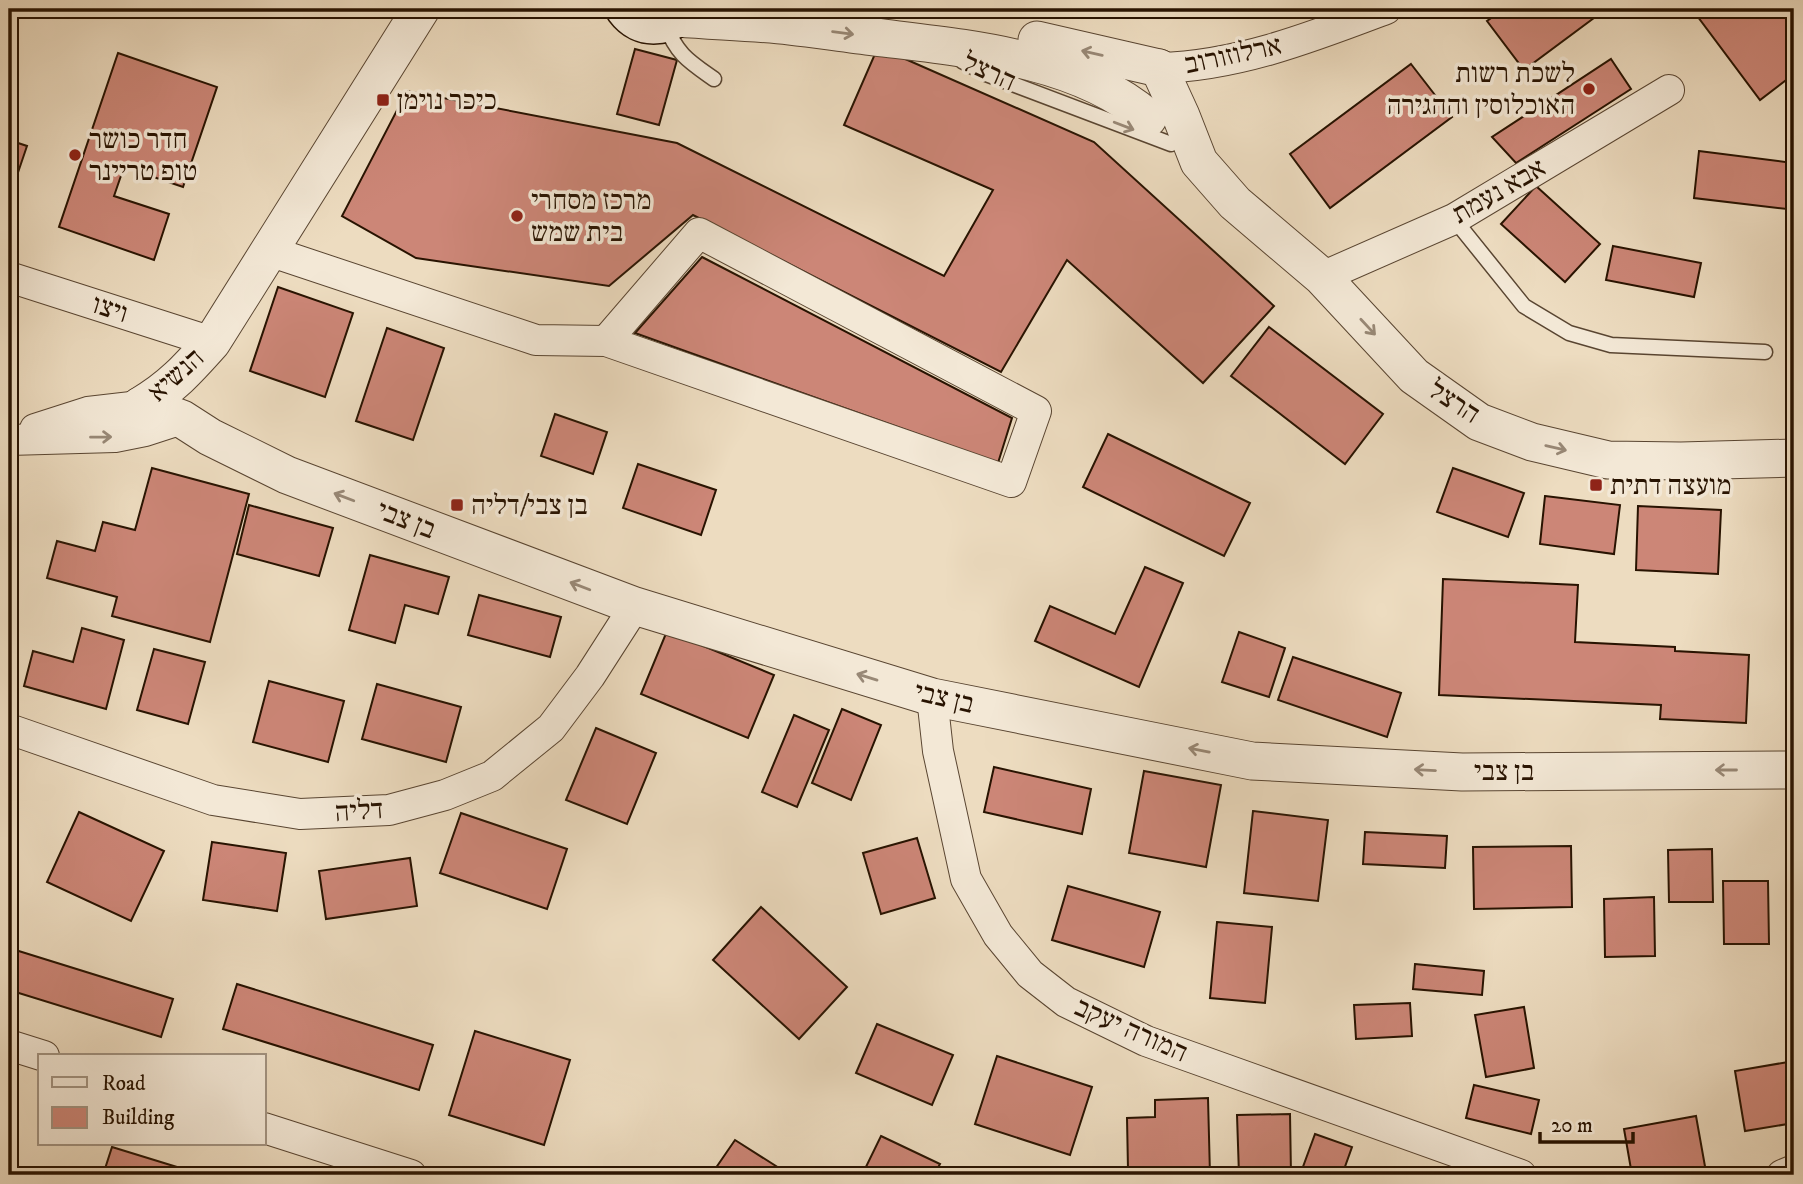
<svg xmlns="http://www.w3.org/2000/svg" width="1803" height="1184" viewBox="0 0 1803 1184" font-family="'IM FELL DW Pica','Frank Ruhl Libre',serif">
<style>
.building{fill:#cc8677;stroke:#281301;stroke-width:2}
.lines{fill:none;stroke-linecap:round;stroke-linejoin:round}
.service-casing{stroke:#594531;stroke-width:17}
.minor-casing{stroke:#594531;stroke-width:32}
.tertiary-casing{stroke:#594531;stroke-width:39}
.secondary-casing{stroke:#281301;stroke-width:41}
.service{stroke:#f3e8d6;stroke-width:14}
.minor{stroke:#f3e8d6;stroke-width:30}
.tertiary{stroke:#f3e8d6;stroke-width:37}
.secondary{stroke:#f3e8d6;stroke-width:38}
.oneway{stroke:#988876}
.poi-dot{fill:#8f2418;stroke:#f3e8d6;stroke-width:2.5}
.labels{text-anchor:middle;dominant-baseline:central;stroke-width:7;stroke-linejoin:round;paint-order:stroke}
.street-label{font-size:28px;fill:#281301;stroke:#f3e8d6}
.poi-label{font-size:28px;fill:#281301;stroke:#f3e8d6;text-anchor:start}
</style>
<rect width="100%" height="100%" fill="#eddcc0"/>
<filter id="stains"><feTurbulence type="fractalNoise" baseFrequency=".00286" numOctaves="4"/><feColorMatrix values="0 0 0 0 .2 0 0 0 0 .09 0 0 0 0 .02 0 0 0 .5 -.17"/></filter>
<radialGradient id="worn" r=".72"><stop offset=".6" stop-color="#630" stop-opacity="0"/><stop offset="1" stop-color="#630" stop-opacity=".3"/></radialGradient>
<!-- building -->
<g class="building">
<polygon points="1504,9 1606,9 1524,70 1487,21"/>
<polygon points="1692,9 1794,9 1794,74 1760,100"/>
<polygon points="878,47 1094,142 1274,306 1203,383 1067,260 1001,372 693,215 609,286 416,258 342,216 407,91 677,143 944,276 993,190 844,125"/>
<polygon points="635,49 677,60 659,125 617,114"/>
<polygon points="118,53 217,87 183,187 124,167 114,196 169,214 154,260 59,227"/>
<polygon points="1611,59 1631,89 1516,163 1492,137"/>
<polygon points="1411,64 1452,117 1330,208 1290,154"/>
<polygon points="9,140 27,146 9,199"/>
<polygon points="1699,151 1793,163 1787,209 1694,198"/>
<polygon points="1536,186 1600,244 1565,282 1501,224"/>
<polygon points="1613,246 1701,263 1694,297 1606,280"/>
<polygon points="702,257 1012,418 998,463 635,333"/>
<polygon points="278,287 353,313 325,397 250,371"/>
<polygon points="1269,327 1383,414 1345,464 1231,376"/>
<polygon points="387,328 444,348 413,440 356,421"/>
<polygon points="555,414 607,432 593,474 541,456"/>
<polygon points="1108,434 1250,503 1224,556 1083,487"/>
<polygon points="638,464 716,490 701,535 623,508"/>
<polygon points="152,468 249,494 210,642 112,616 117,597 47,578 57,541 95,551 103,522 135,530"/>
<polygon points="1453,468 1524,493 1508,537 1437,512"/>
<polygon points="1545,496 1620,505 1614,554 1540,544"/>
<polygon points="249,505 333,528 319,576 237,554"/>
<polygon points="1638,506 1721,510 1718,574 1636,570"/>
<polygon points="370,555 449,577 438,614 405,605 395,643 349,630"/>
<polygon points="1145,567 1183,583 1139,687 1035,641 1050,606 1115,634"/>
<polygon points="1443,579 1578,585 1575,642 1675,647 1675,651 1749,655 1746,723 1660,719 1661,705 1439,695"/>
<polygon points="479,595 561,617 550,657 468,635"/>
<polygon points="82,628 124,640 106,709 24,686 33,651 73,662"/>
<polygon points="667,631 774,675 748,738 641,694"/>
<polygon points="1239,632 1285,648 1269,697 1222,682"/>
<polygon points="154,649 205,662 188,724 137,710"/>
<polygon points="1293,657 1401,693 1387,737 1278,700"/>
<polygon points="269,681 344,701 328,762 253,742"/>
<polygon points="377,684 461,707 446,762 362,739"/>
<polygon points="842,709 881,725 851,800 812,783"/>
<polygon points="794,715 829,730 797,807 762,792"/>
<polygon points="596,728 656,753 627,824 566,800"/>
<polygon points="994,767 1091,789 1082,834 984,812"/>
<polygon points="1144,771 1221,785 1206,867 1129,853"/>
<polygon points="1253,811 1328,820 1318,901 1244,893"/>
<polygon points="79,812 164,851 131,921 47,882"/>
<polygon points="461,813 567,849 547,909 440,873"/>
<polygon points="1365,832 1447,836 1445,868 1363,864"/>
<polygon points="917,838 935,898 881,914 863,853"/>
<polygon points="212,842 286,853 277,911 203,900"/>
<polygon points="1571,846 1572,907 1474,909 1473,847"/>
<polygon points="1712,849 1713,902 1669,902 1668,850"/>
<polygon points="410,858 417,906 326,919 319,871"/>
<polygon points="1723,881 1768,881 1769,944 1724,944"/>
<polygon points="1068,886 1160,912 1144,967 1052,940"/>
<polygon points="1654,897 1655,956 1605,957 1604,899"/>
<polygon points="761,907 847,987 799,1039 713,960"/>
<polygon points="1217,922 1272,927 1265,1003 1210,998"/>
<polygon points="9,948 173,999 161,1037 9,990"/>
<polygon points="1415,964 1484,971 1482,995 1413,989"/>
<polygon points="237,984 433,1045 419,1090 223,1029"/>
<polygon points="1410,1003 1412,1036 1356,1039 1354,1005"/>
<polygon points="1524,1007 1534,1068 1486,1077 1475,1015"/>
<polygon points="877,1024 953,1055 932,1105 856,1073"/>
<polygon points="475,1031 570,1060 544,1145 449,1115"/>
<polygon points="997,1056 1092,1087 1070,1155 975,1124"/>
<polygon points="1794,1061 1794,1123 1745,1131 1735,1071"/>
<polygon points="1474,1085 1539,1100 1531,1134 1466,1118"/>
<polygon points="1208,1098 1210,1175 1157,1175 1157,1169 1128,1169 1127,1118 1155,1117 1155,1100"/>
<polygon points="1290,1114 1291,1175 1239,1175 1237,1115"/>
<polygon points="1696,1116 1706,1172 1689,1175 1632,1175 1624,1129"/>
<polygon points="1315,1134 1352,1147 1342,1175 1300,1175"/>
<polygon points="881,1136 940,1164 934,1175 862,1175"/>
<polygon points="735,1140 790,1175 711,1175"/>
<polygon points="112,1147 203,1175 103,1175"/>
</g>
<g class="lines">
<defs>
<g id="service">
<path d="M666 25C676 54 690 62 714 79"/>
<polyline points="962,61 986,74 1171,144"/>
<polyline points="1454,219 1524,306 1569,333 1611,345 1765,352"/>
</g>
<g id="minor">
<path d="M1159 68C1238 66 1312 37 1386 9"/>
<polyline points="269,251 536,340 606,341 1011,482 1036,411 699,233 606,341"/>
<polyline points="9,277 212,342"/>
<polyline points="1322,277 1454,219 1669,90"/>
<polyline points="35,429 88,412 140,406"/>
<polyline points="9,440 115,437 145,431 182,419"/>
<polyline points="932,697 938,751 966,879 998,935 1030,974 1066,1002 1146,1041 1521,1175"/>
<polyline points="9,729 213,800 300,814 389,810 445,795 492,776 551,728 590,676 635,606"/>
<polyline points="9,1045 44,1056"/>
<polyline points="264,1128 411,1175"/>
<polyline points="1782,1175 1794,1170"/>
</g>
<g id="tertiary">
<path d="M678 18C715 21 753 22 790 26 818 29 847 34 875 37 963 48 1078 57 1148 118"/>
<polyline points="1037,40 1159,68"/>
<polyline points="1159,68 1181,116 1199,162 1235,203 1322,277 1414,376 1479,422 1532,442 1608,460 1681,461 1794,458"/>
<polyline points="140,406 161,411 182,419 210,437 287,475 635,606 932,697 1252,761 1462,772 1794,770"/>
<path d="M140 406C171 388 188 369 212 342L421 9"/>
</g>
<path id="secondary" d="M625 9C642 32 669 27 688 9"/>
</defs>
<!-- service casing -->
<use href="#service" class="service-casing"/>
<!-- minor casing -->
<use href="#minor" class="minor-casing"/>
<!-- tertiary casing -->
<use href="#tertiary" class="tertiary-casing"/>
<!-- secondary casing -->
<use href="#secondary" class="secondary-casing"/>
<!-- service -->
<use href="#service" class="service"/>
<!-- minor -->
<use href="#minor" class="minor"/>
<!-- tertiary -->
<use href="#tertiary" class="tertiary"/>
<!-- secondary -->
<use href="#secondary" class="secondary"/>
</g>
<!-- one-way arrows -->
<defs><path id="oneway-shaft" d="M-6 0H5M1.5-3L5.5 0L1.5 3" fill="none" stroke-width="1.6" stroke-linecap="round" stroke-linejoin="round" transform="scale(1.75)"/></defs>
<g class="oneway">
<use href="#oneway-shaft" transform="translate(843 33) rotate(7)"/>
<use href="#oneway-shaft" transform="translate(1092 53) rotate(-167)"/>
<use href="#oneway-shaft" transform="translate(1124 126) rotate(21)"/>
<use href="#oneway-shaft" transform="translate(1368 327) rotate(47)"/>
<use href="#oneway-shaft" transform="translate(101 437) rotate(-1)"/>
<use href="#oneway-shaft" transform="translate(1556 448) rotate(13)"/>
<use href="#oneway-shaft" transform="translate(344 497) rotate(-159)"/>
<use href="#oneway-shaft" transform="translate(580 586) rotate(-159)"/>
<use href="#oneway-shaft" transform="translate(867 677) rotate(-163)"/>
<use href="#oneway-shaft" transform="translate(1199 750) rotate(-169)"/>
<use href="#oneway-shaft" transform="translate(1425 770) rotate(-177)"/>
<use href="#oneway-shaft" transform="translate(1726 770) rotate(-180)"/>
</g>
<!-- markers -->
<g class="poi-dot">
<circle cx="1589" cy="89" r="7"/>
<rect x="376" y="93" width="14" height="14" rx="3.5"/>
<circle cx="75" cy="155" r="7"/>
<circle cx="517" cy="216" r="7"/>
<rect x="1589" y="478" width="14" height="14" rx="3.5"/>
<rect x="450" y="498" width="14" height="14" rx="3.5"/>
</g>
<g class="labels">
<!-- street labels -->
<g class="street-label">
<text transform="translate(1233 55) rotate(-12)">ארלוזורוב</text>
<text transform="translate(989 72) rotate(24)">הרצל</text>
<text transform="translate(1499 191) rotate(-30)">אבא נעמת</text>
<text transform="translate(110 309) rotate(18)">ויצו</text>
<text transform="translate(176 375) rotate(-42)">הנשיא</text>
<text transform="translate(1454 402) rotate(33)">הרצל</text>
<text transform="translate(406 520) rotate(21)">בן צבי</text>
<text transform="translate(944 698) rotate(13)">בן צבי</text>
<text x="1504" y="771">בן צבי</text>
<text transform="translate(359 811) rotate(-4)">דליה</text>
<text transform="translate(1131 1030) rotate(24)">המורה יעקב</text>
</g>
<!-- poi labels -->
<g class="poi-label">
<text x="1575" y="73" text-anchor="end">לשכת רשות<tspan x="1575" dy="32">האוכלוסין וההגירה</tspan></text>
<text x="397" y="100">כיכר נוימן</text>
<text x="89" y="139">חדר כושר<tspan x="89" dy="32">טופ טריינר</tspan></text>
<text x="531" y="200">מרכז מסחרי<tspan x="531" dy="32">בית שמש</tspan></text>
<text x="1610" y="485">מועצה דתית</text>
<text x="471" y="505">בן צבי/דליה</text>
</g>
</g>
<!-- margin -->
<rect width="1803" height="1184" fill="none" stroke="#eddcc0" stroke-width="35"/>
<rect x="10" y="10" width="1782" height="1163" fill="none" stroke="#281301" stroke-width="3.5"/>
<rect x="18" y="18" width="1768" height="1149" fill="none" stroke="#281301" stroke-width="2"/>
<!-- legend -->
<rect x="38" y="1054" width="228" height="91" fill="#f3e8d6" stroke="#a29381" stroke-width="2"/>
<rect x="52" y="1077" width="35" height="10" fill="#f3e8d6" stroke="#a29381" stroke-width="2"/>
<text x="102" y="1090" font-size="21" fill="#281301">Road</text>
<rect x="52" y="1107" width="35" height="21" fill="#cc8677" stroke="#a29381" stroke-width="2"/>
<text x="102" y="1124" font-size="21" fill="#281301">Building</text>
<!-- scale -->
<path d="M1540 1132v10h93v-10" fill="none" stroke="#281301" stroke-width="3.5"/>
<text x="1551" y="1132" font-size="21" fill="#281301" stroke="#f3e8d6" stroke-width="5" paint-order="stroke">20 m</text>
<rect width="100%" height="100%" filter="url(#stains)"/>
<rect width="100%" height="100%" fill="url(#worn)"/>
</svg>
